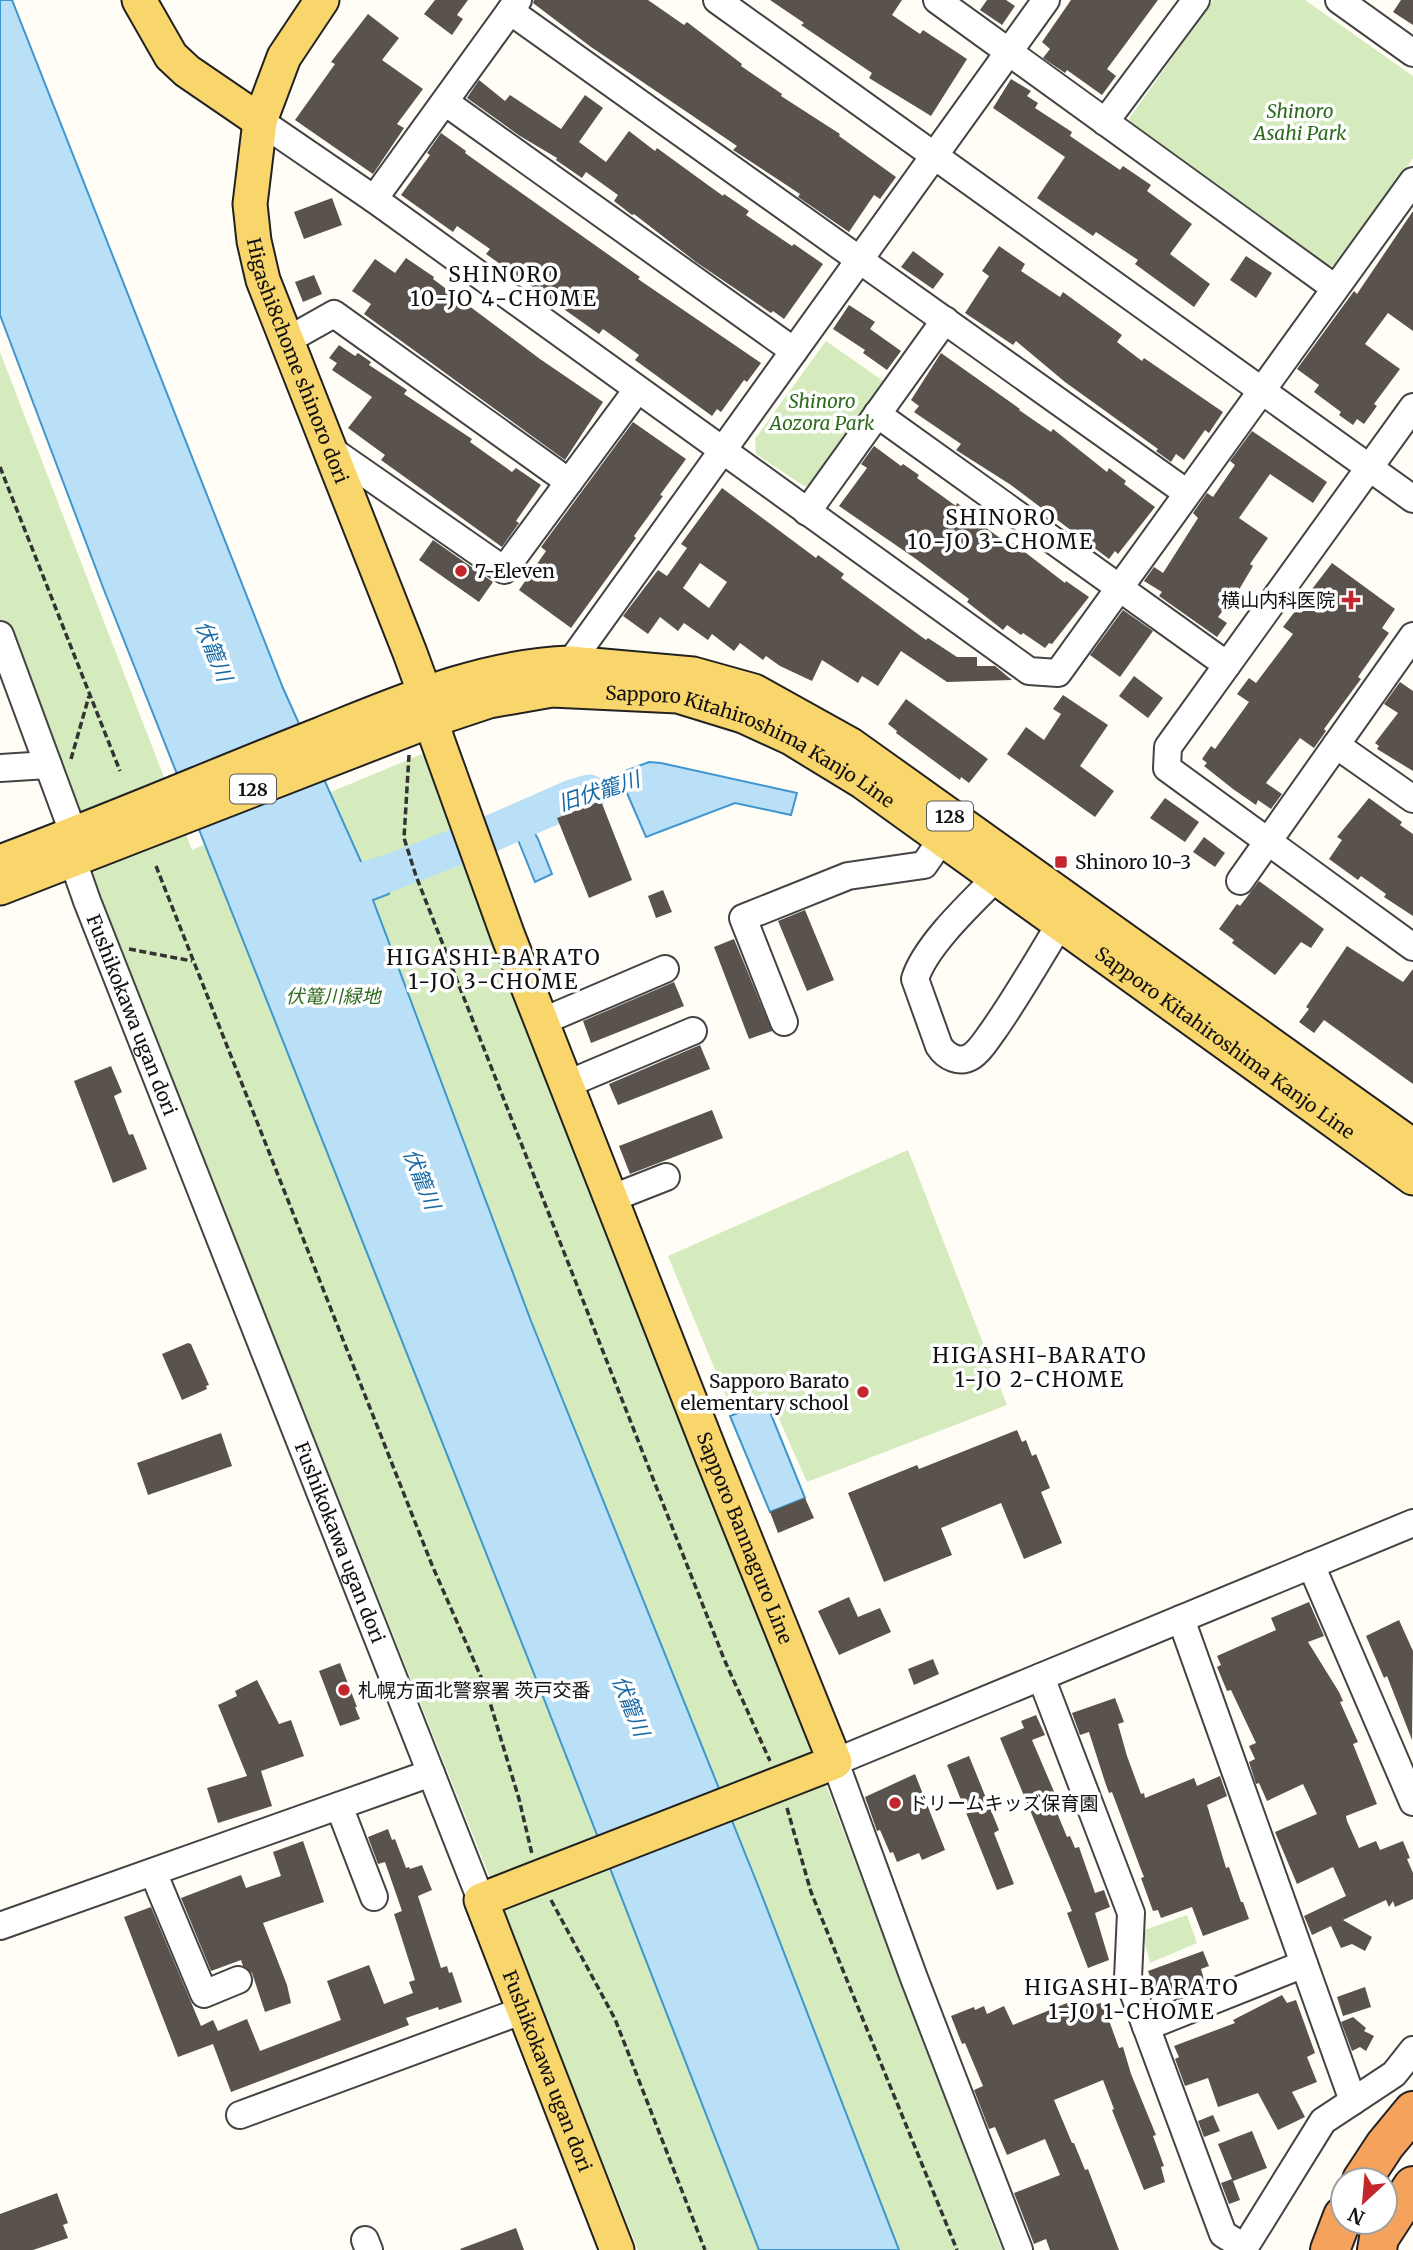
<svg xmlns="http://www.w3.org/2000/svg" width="1413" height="2250" viewBox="0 0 1413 2250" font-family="Merriweather,'Noto Sans JP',serif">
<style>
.green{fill:#d5ebbd}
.water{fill:#b9e0f7;stroke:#3f96cf;stroke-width:2}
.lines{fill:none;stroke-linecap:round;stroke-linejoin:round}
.river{stroke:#b9e0f7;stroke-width:37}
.building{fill:#5a524d;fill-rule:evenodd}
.minor-casing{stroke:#444;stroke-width:30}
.major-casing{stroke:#222;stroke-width:37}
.highway-casing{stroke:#222;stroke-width:42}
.path{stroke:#333;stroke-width:3.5;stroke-dasharray:7 3.5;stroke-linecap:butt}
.minor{stroke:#fff;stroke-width:26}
.major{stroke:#f9d66b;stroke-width:33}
.highway{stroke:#f5a25d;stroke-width:38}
.poi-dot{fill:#c4262e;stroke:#fff;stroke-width:2.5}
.labels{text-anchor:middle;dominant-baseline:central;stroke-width:7;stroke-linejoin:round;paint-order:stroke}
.shield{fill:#fff;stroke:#585858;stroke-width:2}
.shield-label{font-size:18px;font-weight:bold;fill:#111}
.park-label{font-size:19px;font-style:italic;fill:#2f6b1f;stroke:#fff}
.street-label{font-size:19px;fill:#111;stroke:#fff}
.poi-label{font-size:19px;fill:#111;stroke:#fff;text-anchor:start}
.neighbourhood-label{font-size:21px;letter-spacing:2px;fill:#111;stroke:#fff}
.water-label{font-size:21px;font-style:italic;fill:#1768a6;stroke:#fff}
</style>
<rect width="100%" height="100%" fill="#fffdf5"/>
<!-- green -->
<g class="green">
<polygon points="1213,0 1305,0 1413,76 1413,158 1337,265 1325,266 1132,128 1129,119"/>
<polygon points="826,341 889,385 817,484 804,486 756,454 755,439"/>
<polygon points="0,352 192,850 434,749 1002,2250 638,2250 94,883 0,624"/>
<polygon points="908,1150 1007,1405 807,1482 767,1392 730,1406 668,1256"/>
<polygon points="1187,1915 1197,1943 1150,1963 1142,1931"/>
</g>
<!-- water -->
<g class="water">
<polygon points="0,0 12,0 283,688 362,864 375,859 378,866 386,864 393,884 386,887 389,894 373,900 531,1321 759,1888 899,2250 759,2250 542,1694 104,590 0,315"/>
<polygon points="649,762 661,763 797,793 791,815 735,803 646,837 627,793 549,821 540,803"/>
<polygon points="522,811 538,839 552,874 535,882 516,835 504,840 497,822"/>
<polygon points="460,836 468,855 429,869 422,850"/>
<polygon points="766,1402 805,1498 770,1512 730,1416"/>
</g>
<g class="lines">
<!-- river -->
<g class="river">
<polyline points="490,834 572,798 589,793"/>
<polyline points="342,887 389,873 464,844"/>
</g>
</g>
<!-- building -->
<g class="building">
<polygon points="435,0 468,0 457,15 463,19 452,35 424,14"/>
<polygon points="534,0 648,0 684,25 687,22 742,64 741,66 782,94 781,96 840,134 839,136 896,177 880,199 874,195 849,232 798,197 800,194 733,150 737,146 591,47 533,3"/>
<polygon points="770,0 902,0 892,15 920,34 923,30 967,59 931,116 869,78 872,73 801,25 804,23"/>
<polygon points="987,0 1006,0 1015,6 1002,25 980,10"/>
<polygon points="1071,0 1158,0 1107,69 1116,76 1102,95 1067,70 1065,73 1043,58 1050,49 1042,42"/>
<polygon points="1401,0 1413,0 1413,25 1393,12"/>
<polygon points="368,14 399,38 382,60 423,89 397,124 404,128 373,174 295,120 335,64 331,62"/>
<polygon points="1011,79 1031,91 1027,96 1038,103 1035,108 1072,132 1070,136 1120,170 1123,166 1151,185 1147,191 1192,224 1170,254 1210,284 1194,307 1135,264 1138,260 1096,232 1093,236 1037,198 1065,157 993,108"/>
<polygon points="479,80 505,101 510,95 561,129 585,95 603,108 579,142 606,162 629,131 655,151 657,148 723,196 724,194 749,211 746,215 792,246 794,244 823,264 784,319 773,311 771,313 696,262 634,214 632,215 614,201 618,195 586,172 582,178 556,160 557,158 520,136 467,98"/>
<polygon points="441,133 466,151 465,153 640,277 638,279 761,363 747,382 744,380 721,412 717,409 712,416 635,360 639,355 603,329 599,334 486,254 490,249 457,226 453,232 401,195 430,155 427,153"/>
<polygon points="332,198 342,225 304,239 294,212"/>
<polygon points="1413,211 1413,331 1388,313 1365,344 1400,369 1374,404 1377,406 1364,424 1357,419 1353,425 1339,415 1341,412 1314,392 1319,385 1297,369 1354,291 1357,294"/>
<polygon points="999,246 1025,264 1021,271 1060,297 1063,292 1122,335 1117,342 1142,361 1144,358 1223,412 1209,433 1205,430 1184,460 1176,454 1171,462 1156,451 1158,449 1065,382 1016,341 1013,345 965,313 989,276 982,271"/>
<polygon points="913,251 944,274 933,289 901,267"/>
<polygon points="1246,256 1272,273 1256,298 1230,280"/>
<polygon points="406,258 434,277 433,279 540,359 603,402 565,460 364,314 371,304 352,291 375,259 395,273"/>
<polygon points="314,275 322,294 303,302 295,282"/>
<polygon points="849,305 875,322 870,329 901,351 887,370 863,353 865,350 833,329"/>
<polygon points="339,345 355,356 358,353 371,362 369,365 407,390 404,394 472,439 470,442 512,472 516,468 541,485 516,521 519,523 502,547 381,460 385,455 348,428 372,397 332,370 337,363 329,358"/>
<polygon points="941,353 1020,409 1019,410 1051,432 1053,429 1107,472 1109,468 1126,481 1124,484 1155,507 1118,554 1115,551 1109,559 1011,485 956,450 961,444 914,412 919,406 911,400"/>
<polygon points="633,422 686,459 660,495 663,496 634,536 636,538 571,628 519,590 546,551 541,547"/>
<polygon points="1252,431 1327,482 1313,503 1270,474 1239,518 1268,538 1250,564 1253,566 1240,588 1218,617 1227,623 1217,637 1159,596 1162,592 1144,581 1154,567 1163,573 1198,518 1193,513 1207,493 1213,497 1235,465 1230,461"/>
<polygon points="874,446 901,466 903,464 919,475 917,478 956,506 957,503 973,514 971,517 1011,546 1013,543 1065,583 1066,581 1089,597 1052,644 1049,643 1045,648 1023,633 1021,635 1007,625 1003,630 967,602 969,599 916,559 839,506 867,468 861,464"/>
<path d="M722 488 816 558 818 555 844 574 841 578 926 640 928 638 957 657H977V666H995L1012 680 947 682 901 651 878 686 862 676 858 683 822 660 812 681 780 666 766 656 763 660 740 643 734 651 712 634 708 640 684 623 678 631 660 617 648 634 623 616 658 570 667 576 687 548 681 544ZM700 563 727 582 709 608 683 588Z"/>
<polygon points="433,540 493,582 479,602 419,560"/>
<polygon points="1332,563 1395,609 1382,628 1389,633 1358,677 1361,679 1324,729 1326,731 1314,748 1300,738 1266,783 1282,794 1271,809 1258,800 1256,805 1233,789 1204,766 1207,763 1202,759 1211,746 1215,749 1249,702 1237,694 1249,678 1256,683 1293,634 1283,627"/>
<polygon points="1123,610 1153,631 1120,677 1090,655"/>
<polygon points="1134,676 1163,698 1148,718 1119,696"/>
<polygon points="1400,682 1413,691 1413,771 1377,749 1379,746 1375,743 1398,713 1384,704"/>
<polygon points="1063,695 1108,725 1080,766 1114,791 1095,817 1007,754 1026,727 1044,740 1061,714 1053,709"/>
<polygon points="906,699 988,759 969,783 961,777 960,780 896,733 897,731 888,724"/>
<polygon points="1165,798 1199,822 1185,842 1150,818"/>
<polygon points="1369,798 1402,822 1400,825 1413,834 1413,916 1384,897 1386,894 1361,876 1358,880 1329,859 1342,840 1337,837"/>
<polygon points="601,801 632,880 589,898 557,818"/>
<polygon points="1204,837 1225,853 1215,867 1193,852"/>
<polygon points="1259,881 1324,929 1311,948 1301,942 1275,975 1232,943 1234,940 1219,929 1237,904 1240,906"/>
<polygon points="663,890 672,912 656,918 648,896"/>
<polygon points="805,910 834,980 807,991 778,921"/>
<polygon points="734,939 772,1031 749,1039 714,947"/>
<polygon points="1347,946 1403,982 1413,969 1413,1084 1324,1020 1314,1033 1299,1022 1309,1009 1306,1007"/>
<polygon points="674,982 684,1006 591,1043 583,1021"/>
<polygon points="700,1045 710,1069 618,1105 609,1084"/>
<polygon points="111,1066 122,1092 114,1096 129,1135 133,1134 147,1169 113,1183 74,1081"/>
<polygon points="712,1110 723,1138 630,1174 619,1146"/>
<polygon points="188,1343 191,1344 209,1385 206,1386 207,1389 182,1400 162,1354"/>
<polygon points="1017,1430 1022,1442 1026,1440 1032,1456 1036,1454 1050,1488 1041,1492 1062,1543 1024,1559 1001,1503 941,1528 952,1555 884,1582 848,1493 917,1465 919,1469"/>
<polygon points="221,1433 232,1466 148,1495 137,1463"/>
<polygon points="805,1498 814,1518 778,1533 770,1512"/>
<polygon points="849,1597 858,1617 880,1608 891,1632 839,1655 818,1611"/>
<polygon points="1309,1602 1324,1636 1308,1642 1339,1692 1343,1701 1340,1702 1358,1742 1353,1744 1377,1804 1346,1816 1347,1821 1359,1848 1376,1841 1380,1850 1403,1841 1410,1858 1407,1859 1413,1873 1413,1899 1395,1907 1393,1901 1389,1907 1386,1900 1343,1920 1372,1937 1365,1951 1352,1944 1341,1948 1331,1926 1312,1935 1304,1916 1346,1896 1333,1867 1297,1884 1275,1832 1317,1814 1303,1784 1267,1801 1259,1783 1256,1784 1249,1762 1255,1759 1249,1746 1256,1743 1231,1690 1227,1691 1217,1667 1221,1665 1217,1656 1276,1630 1271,1618"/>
<polygon points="1399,1620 1413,1651 1412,1740 1387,1676 1384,1678 1366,1636"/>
<polygon points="933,1659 939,1674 914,1685 908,1669"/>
<polygon points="340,1663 357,1707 355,1707 360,1719 340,1726 319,1671"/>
<polygon points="257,1680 279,1724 291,1720 304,1756 261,1771 272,1806 218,1823 207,1788 247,1776 218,1705 237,1696 235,1691"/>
<polygon points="1115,1698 1124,1722 1118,1724 1127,1756 1141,1794 1144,1793 1145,1798 1194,1778 1197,1786 1220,1776 1227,1796 1207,1805 1226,1868 1229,1867 1241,1902 1243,1902 1249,1919 1203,1936 1192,1907 1161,1918 1158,1910 1153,1911 1141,1878 1144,1877 1140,1867 1112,1792 1109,1793 1105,1782 1089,1732 1080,1735 1072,1713"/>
<polygon points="1036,1715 1045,1735 1032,1740 1058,1801 1053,1803 1067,1837 1070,1836 1075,1848 1079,1847 1095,1893 1104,1890 1110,1907 1095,1913 1109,1960 1088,1968 1067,1913 1072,1911 1000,1738 1024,1728 1021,1721"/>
<polygon points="969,1756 999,1830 994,1833 1014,1884 997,1890 947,1765"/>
<polygon points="915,1774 945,1850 922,1860 919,1853 897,1862 893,1852 890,1853 880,1830 877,1831 865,1797"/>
<polygon points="388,1829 392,1840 395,1839 406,1868 409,1867 410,1869 422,1865 432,1890 418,1896 441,1968 447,1966 449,1973 452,1972 462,2002 439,2010 438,2007 406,2018 409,2025 231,2092 213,2044 178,2057 124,1917 151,1907 201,2026 213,2020 218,2031 247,2019 260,2051 341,2020 327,1981 369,1965 384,2004 413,1993 409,1982 415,1980 394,1914 402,1911 385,1862 378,1864 368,1837"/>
<polygon points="303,1841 324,1902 263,1923 287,1985 291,2003 265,2012 252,1973 243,1966 241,1960 211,1971 181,1898 241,1875 246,1888 281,1876 273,1852"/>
<polygon points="1203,1951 1209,1966 1201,1969 1205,1983 1158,1998 1148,1971"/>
<polygon points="1365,1987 1371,2007 1343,2016 1337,1997"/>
<polygon points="1282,1995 1287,2003 1296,2000 1315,2053 1307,2057 1317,2082 1292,2092 1305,2117 1278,2130 1258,2093 1218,2107 1208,2078 1185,2086 1175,2059 1179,2057 1174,2046 1235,2023 1233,2020"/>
<polygon points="1067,2003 1072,2014 1100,2003 1103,2004 1119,2048 1123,2047 1131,2074 1156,2135 1153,2136 1164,2166 1161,2167 1165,2182 1144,2190 1112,2110 1114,2109 1103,2080 1054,2100 1072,2143 1074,2143 1085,2170 1088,2169 1119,2250 1050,2250 1046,2239 1034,2244 1014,2193 1060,2175 1045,2139 1007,2155 995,2127 989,2129 974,2090 983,2086 965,2043 962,2044 951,2016 974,2007 975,2010 984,2006 987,2014 1004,2006 1013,2025"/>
<polygon points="1353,2017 1366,2028 1364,2031 1374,2036 1366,2051 1360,2047 1352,2051 1341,2022"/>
<polygon points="1213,2115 1220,2131 1204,2137 1198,2121"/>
<polygon points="1252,2131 1267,2168 1233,2181 1240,2200 1229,2204 1221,2183 1232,2179 1218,2144"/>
<polygon points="57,2193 68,2223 63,2225 68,2238 33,2250 0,2250 0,2214"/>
<polygon points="516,2228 524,2250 461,2250 460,2249"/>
</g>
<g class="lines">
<defs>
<g id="minor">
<polyline points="717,0 1413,499"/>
<polyline points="937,0 1335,288"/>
<polyline points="1339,0 1413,53"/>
<polyline points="510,11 1187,493"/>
<polyline points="445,102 794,351"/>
<polyline points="260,121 374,199 1029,671 1058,673 1413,181"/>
<polyline points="1105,122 1196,0"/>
<polyline points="374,199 518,0"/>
<polyline points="286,341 334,314 569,482"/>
<polyline points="1413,407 1168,747 1167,768 1413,947"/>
<polyline points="877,414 1227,665"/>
<polyline points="327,447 504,570 637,390"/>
<polyline points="807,512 945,320"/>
<path id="s1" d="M0 635 74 835 73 861 87 901 481 1900"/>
<polyline points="570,663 1046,0"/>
<polyline points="1336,745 1413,799"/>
<polyline points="0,768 48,765"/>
<path d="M996 878C971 903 925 946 915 979L939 1046C946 1057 960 1064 972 1056 981 1050 987 1039 993 1031 1017 997 1038 960 1060 924"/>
<polyline points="1240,881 1413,636"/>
<polyline points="541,1022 665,969"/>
<polyline points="784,1022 743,918 848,876 924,865 942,839"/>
<polyline points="565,1085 693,1031"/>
<polyline points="610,1199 666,1177"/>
<polyline points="1311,1565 1413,1802"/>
<polyline points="1181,1619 1353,2101"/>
<polyline points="1041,1677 1131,1913 1128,1978 1223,2234 1244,2247"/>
<polyline points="339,1806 374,1897"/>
<polyline points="153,1872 204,1994 238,1980"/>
<polyline points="0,1926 431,1773"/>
<polyline points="1146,2027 1304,1964"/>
<polyline points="240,2115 524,2010"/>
<polyline points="365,2240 369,2250"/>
<polyline points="1019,2250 914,1978 835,1762 1413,1523"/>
<polyline points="1243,2250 1323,2121 1394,2074 1413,2050"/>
</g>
<g id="major">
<polyline points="139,0 171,56 187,71 260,121"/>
<path id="s2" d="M322 0 284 57 260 121 250 204 254 241 263 280 410 653 425 694 437 739 508 936 711 1454 835 1762 481 1900 617 2250"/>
<path d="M0 862C108 822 214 776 321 734 401 702 482 666 570 663L693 674 754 691 851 745 1413 1146"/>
<path id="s3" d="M0 888 432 720 489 701 552 690 678 696 743 716 791 738 863 782 1413 1178"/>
</g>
<g id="highway">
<polyline points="1362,2180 1385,2145 1413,2111"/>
<polyline points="1330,2250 1343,2216"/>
<polyline points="1377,2250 1379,2238 1413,2186"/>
</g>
</defs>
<!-- minor casing -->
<use href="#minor" class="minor-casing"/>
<!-- major casing -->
<use href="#major" class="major-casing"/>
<!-- highway casing -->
<use href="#highway" class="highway-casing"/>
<!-- path -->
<g class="path">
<polyline points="0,467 120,771"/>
<polyline points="409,755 404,838 416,876 724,1659 770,1761"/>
<polyline points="71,759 89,696"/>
<polyline points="156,866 432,1565 485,1686 519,1799 532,1854"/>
<polyline points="129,949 192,961"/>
<polyline points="787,1808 811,1892 957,2250"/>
<polyline points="551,1900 615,2019 705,2250"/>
</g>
<!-- minor -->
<use href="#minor" class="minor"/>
<!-- major -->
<use href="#major" class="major"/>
<!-- highway -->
<use href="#highway" class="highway"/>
</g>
<!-- markers -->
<g class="poi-dot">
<circle cx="461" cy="571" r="7"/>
<path d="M1347.5 589.5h7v7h7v7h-7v7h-7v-7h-7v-7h7z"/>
<rect x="1054" y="855" width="14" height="14" rx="3.5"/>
<circle cx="863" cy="1392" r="7"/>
<circle cx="344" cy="1690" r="7"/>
<circle cx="895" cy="1803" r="7"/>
</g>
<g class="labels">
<!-- shield labels -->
<g class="shield">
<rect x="230" y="774.5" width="46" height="29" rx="5"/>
<rect x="927" y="801.5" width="46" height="29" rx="5"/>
</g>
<g class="shield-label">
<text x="253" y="789">128</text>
<text x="950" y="816">128</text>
</g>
<!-- park labels -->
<g class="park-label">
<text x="1300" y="111">Shinoro<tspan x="1300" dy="22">Asahi Park</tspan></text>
<text x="822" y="401">Shinoro<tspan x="822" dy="22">Aozora Park</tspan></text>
<text x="333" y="996">伏篭川緑地</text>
</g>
<!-- street labels -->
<g class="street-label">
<text stroke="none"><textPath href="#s2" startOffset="385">Higashi8chome shinoro dori</textPath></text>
<text stroke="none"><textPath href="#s3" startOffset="798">Sapporo Kitahiroshima Kanjo Line</textPath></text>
<text stroke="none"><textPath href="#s1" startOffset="404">Fushikokawa ugan dori</textPath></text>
<text stroke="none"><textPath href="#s3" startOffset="1365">Sapporo Kitahiroshima Kanjo Line</textPath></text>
<text stroke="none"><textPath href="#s2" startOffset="1645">Sapporo Bannaguro Line</textPath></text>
<text stroke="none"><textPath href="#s1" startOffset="971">Fushikokawa ugan dori</textPath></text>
<text stroke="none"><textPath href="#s2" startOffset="2450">Fushikokawa ugan dori</textPath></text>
</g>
<!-- poi labels -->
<g class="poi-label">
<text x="475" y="571">7-Eleven</text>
<text x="1335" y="600" text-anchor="end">横山内科医院</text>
<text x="1075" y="862">Shinoro 10-3</text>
<text x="849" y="1381" text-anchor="end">Sapporo Barato<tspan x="849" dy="22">elementary school</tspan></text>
<text x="358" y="1690">札幌方面北警察署 茨戸交番</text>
<text x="909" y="1803">ドリームキッズ保育園</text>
</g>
<!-- neighbourhood labels -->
<g class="neighbourhood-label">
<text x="504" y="274">SHINORO<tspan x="504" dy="24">10-JO 4-CHOME</tspan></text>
<text x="1001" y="517">SHINORO<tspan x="1001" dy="24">10-JO 3-CHOME</tspan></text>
<text x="494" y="957">HIGASHI-BARATO<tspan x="494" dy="24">1-JO 3-CHOME</tspan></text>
<text x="1040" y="1355">HIGASHI-BARATO<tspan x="1040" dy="24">1-JO 2-CHOME</tspan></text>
<text x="1132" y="1987">HIGASHI-BARATO<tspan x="1132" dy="24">1-JO 1-CHOME</tspan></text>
</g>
<!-- water labels -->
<g class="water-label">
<text transform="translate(214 651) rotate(68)">伏籠川</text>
<text transform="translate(599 791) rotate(-18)">旧伏籠川</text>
<text transform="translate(422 1179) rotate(68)">伏籠川</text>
<text transform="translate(631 1706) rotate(68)">伏籠川</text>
</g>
</g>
<!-- north arrow -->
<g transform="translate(1364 2201) rotate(206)"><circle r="33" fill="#ffffff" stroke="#a0a0a0" stroke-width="2"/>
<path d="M0-5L12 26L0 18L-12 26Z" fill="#c4262e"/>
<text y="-10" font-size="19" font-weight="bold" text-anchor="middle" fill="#111111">N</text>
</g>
</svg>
